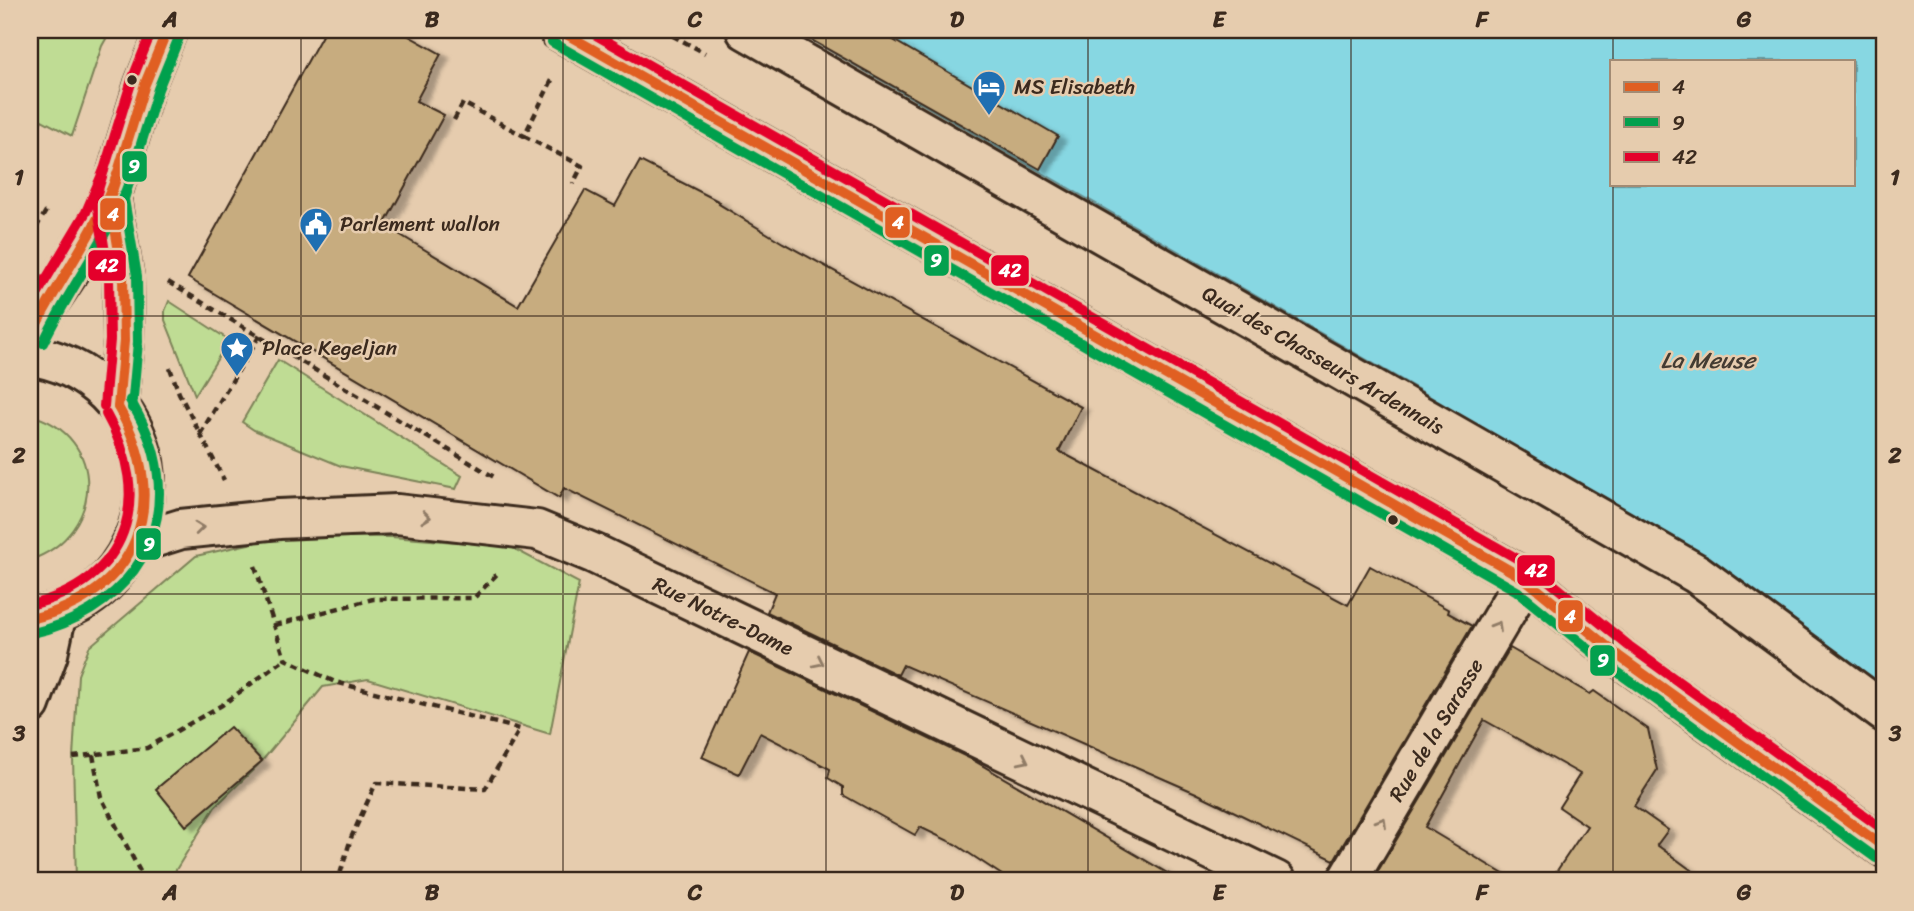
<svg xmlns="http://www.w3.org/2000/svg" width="1914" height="911" viewBox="0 0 1914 911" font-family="Sriracha,sans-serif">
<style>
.green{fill:#bfdc94;stroke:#7d8359;stroke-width:2}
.water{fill:#87d7e2;stroke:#699294;stroke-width:2;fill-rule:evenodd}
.building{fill:#c7ac7f;stroke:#3b2a1e;stroke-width:2;filter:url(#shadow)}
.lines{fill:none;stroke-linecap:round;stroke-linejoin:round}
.minor-casing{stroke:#3b2a1e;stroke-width:44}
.major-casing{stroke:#3b2a1e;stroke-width:44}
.path{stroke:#3b2a1e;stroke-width:4.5;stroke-dasharray:7 5;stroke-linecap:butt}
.minor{stroke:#e6ccae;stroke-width:38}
.major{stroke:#e6ccae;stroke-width:38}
.bus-1-casing{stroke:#e6ccae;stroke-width:16}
.bus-2-casing{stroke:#e6ccae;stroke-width:16}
.bus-3-casing{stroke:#e6ccae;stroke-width:16}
.bus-1{stroke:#e05f22;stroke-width:10}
.bus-2{stroke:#03a04e;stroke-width:10}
.bus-3{stroke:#e4002b;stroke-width:10}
.oneway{stroke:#907b66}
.grid{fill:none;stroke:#3b2a1e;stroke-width:2;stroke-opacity:0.55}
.bus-dot{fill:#3b2a1e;stroke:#e6ccae;stroke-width:2.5}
.labels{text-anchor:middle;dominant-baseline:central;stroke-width:5;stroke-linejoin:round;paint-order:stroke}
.poi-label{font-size:21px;fill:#3b2a1e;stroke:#e6ccae;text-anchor:start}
.street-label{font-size:21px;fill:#3b2a1e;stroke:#e6ccae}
.water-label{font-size:23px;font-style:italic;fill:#433b32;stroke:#e6ccae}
.line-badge{stroke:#e6ccae;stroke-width:2.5}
.badge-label{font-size:19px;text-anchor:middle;font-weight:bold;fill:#fff}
.neatline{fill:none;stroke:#3b2a1e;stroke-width:2.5}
.grid-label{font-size:23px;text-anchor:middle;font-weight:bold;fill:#3b2a1e}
</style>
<defs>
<filter id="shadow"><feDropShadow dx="8" dy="4.5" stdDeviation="2" flood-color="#0004"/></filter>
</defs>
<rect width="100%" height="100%" fill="#e6ccae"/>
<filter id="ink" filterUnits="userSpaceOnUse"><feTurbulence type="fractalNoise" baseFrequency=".0143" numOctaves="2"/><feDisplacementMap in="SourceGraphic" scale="14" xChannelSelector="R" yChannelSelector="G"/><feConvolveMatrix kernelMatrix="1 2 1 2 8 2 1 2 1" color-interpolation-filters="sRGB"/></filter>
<g filter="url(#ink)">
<!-- green -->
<g class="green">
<polygon points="30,30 111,30 102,46 72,136 42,120 30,142"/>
<polygon points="169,301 229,340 195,395 165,320 165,311"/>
<polygon points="278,360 462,476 456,489 341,466 254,430 242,422"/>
<path d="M30 415C108 435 105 535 30 560Z"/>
<polygon points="283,536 391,537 509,546 579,583 550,734 368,679 323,687 262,761 215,807 169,881 76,881 73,757 78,675 89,647 196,556"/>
</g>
<!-- water -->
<path class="water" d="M794 30H1884V697L1698 560 1421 391ZM1611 61H1853V184H1611Z"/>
<!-- building -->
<g class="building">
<polygon points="325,30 398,30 441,54 416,101 444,115 384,225 518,306 585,190 615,206 640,161 720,202 719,204 783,243 1081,407 1059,451 1348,605 1370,566 1449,610 1448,613 1472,626 1334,860 1196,793 903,665 898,675 767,612 775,593 564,488 559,498 188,278"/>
<polygon points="794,30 876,30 1058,136 1040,169"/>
<polygon points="1510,648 1590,694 1594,691 1648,729 1657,770 1634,806 1668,830 1657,845 1706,881 1550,881 1587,826 1559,807 1580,774 1484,720 1425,827 1515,881 1372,881"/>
<polygon points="749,652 971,759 1181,881 1011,881 955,844 920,827 915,835 843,795 843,787 828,778 830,769 760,733 739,774 702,757"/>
<polygon points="230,727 262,761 186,826 156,789"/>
</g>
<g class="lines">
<defs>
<g id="minor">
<polyline points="746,30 1697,574 1884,712"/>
<polyline points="133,544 181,529 279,519 397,514 537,530 595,554 1276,881"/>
<polyline points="1347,881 1525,579"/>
</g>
<g id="major">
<polyline points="559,30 1525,579 1620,657 1884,847"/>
<polyline points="110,198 123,276 124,341 118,407"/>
<polyline points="30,337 38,318 77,259 110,198 145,84 167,30"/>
<path d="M30 356C59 359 85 373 106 393 167 451 154 553 85 599 68 610 49 615 30 619"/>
<polyline points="30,704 48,654 57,612"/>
</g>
</defs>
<!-- minor casing -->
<use href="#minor" class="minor-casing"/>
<!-- major casing -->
<use href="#major" class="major-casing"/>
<!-- path -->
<g class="path">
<polyline points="662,30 705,53"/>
<polyline points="454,120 463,103 524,136 553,78"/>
<polyline points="524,136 582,166 573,184"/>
<polyline points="30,238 46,211"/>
<polyline points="168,282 494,477"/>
<polyline points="170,368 179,393 224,480"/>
<polyline points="200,434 260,335"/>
<polyline points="255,566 285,659 335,682 520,729 485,789 376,783 351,838 338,881"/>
<polyline points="275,625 373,599 474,598 498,573"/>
<polyline points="93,755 101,797 145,881"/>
<polyline points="73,757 147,748 222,705 285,659"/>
</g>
<!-- minor -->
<use href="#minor" class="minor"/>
<!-- major -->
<use href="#major" class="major"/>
<defs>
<g id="bus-1">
<polyline points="559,30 1525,579 1620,657 1884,847"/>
<path d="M30 337C57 282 96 233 117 175"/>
<polyline points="118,407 124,341 123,276 110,198 145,84 167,30"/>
<path d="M30 619C140 594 172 502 118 407"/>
</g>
<g id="bus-2">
<polyline points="552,42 1517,591 1612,668 1876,858"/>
<path d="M43 343C70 287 108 239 130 180"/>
<polyline points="132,408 138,342 137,276 124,199 158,89 180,35"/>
<path d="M33 633C118 613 177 545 154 454 149 434 140 417 130 400"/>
</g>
<g id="bus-3">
<polyline points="587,30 1532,567 1629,646 1884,830"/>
<polyline points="30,306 86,212 104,170"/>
<polyline points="104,406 110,340 109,277 96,196 132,80 152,30"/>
<path d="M30 605C129 581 154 498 106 414"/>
</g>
</defs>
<!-- bus-1 casing -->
<use href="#bus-1" class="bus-1-casing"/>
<!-- bus-2 casing -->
<use href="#bus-2" class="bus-2-casing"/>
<!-- bus-3 casing -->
<use href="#bus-3" class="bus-3-casing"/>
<!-- bus-1 -->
<use href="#bus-1" class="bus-1"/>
<!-- bus-2 -->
<use href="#bus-2" class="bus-2"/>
<!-- bus-3 -->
<use href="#bus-3" class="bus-3"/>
</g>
<!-- one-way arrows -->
<defs><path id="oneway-chevron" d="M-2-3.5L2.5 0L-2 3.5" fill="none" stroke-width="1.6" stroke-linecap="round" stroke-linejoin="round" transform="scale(1.75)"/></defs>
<g class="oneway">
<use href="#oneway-chevron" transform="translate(426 517) rotate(6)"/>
<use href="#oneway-chevron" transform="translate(199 528) rotate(-6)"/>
<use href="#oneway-chevron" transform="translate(1497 626) rotate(-59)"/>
<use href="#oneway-chevron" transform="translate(819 662) rotate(26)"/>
<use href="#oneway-chevron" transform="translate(1024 760) rotate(26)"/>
<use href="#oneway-chevron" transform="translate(1382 822) rotate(-59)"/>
</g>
</g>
<!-- grid -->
<path class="grid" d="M301 30V881M563 30V881M826 30V881M1088 30V881M1351 30V881M1613 30V61M1613 184V881M30 316H1884M30 594H1884"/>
<!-- icons -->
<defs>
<symbol id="hotel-pin" viewBox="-11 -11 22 30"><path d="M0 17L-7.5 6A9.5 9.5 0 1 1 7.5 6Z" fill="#1f6fb2" stroke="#e6ccae"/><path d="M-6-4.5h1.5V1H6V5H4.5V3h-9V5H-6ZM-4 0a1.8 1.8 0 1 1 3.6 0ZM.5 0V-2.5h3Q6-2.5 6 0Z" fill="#fff"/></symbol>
<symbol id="civic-pin" viewBox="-11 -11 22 30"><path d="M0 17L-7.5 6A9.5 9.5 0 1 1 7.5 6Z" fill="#1f6fb2" stroke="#e6ccae"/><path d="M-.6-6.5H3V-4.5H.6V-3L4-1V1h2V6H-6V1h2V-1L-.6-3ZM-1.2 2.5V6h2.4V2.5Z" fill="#fff"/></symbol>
<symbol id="sight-pin" viewBox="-11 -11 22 30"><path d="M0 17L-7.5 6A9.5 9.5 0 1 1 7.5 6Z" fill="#1f6fb2" stroke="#e6ccae"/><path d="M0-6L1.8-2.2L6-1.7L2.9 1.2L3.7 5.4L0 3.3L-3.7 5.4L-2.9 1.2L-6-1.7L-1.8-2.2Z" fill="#fff"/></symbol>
</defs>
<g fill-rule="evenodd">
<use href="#hotel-pin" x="970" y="68" width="38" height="52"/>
<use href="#civic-pin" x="297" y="205" width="38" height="52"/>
<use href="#sight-pin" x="218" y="329" width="38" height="52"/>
</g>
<!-- markers -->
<g class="bus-dot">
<circle cx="132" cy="80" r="6"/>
<circle cx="1393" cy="520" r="6"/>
</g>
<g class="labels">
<!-- poi labels -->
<g class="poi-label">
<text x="1014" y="87">MS Elisabeth</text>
<text x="340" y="224">Parlement wallon</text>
<text x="262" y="348">Place Kegeljan</text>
</g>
<!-- street labels -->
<g class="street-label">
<text transform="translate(1323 360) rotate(30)">Quai des Chasseurs Ardennais</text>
<text transform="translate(723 616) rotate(26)">Rue Notre-Dame</text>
<text transform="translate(1436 730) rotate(-59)">Rue de la Sarasse</text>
</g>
<!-- water labels -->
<g class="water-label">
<text x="1708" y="360">La Meuse</text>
</g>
</g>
<g class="line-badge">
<rect x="121" y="150" width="27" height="33" rx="7" fill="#03a04e"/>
<rect x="99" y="197" width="27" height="34" rx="7" fill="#e05f22"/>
<rect x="884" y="206" width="27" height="33" rx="7" fill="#e05f22"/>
<rect x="923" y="244" width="27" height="33" rx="7" fill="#03a04e"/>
<rect x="87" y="249" width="40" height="33" rx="7" fill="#e4002b"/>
<rect x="990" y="254" width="40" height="33" rx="7" fill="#e4002b"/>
<rect x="135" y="527" width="27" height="34" rx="7" fill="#03a04e"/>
<rect x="1516" y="554" width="40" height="33" rx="7" fill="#e4002b"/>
<rect x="1557" y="599" width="27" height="34" rx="7" fill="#e05f22"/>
<rect x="1589" y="644" width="27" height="33" rx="7" fill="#03a04e"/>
</g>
<g class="badge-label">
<text x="134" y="173">9</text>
<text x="113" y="221">4</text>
<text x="898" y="229">4</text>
<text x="936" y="267">9</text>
<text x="107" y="272">42</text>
<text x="1010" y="277">42</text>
<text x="149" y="551">9</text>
<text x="1536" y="577">42</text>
<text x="1570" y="623">4</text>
<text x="1603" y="667">9</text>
</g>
<!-- margin -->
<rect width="1914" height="911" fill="none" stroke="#e6ccae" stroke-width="77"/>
<!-- legend -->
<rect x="1610" y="60" width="245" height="126" fill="#e6ccae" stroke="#a28b74" stroke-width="2"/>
<rect x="1624" y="82" width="35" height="10" fill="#e05f22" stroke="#a28b74" stroke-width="2"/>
<text x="1672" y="94" font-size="21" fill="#3b2a1e">4</text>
<rect x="1624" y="117" width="35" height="10" fill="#03a04e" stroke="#a28b74" stroke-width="2"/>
<text x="1672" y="130" font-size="21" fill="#3b2a1e">9</text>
<rect x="1624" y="152" width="35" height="10" fill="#e4002b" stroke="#a28b74" stroke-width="2"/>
<text x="1672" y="164" font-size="21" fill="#3b2a1e">42</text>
<rect x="38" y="38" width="1838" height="834" class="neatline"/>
<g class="grid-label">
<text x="170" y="27">A</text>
<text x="432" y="27">B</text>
<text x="695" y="27">C</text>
<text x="957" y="27">D</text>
<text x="1219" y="27">E</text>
<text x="1482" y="27">F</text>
<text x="1744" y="27">G</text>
<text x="19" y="185">1</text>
<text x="1895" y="185">1</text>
<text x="19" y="463">2</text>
<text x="1895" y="463">2</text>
<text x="19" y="741">3</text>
<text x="1895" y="741">3</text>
<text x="170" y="900">A</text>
<text x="432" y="900">B</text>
<text x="695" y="900">C</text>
<text x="957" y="900">D</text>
<text x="1219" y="900">E</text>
<text x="1482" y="900">F</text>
<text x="1744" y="900">G</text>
</g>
</svg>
